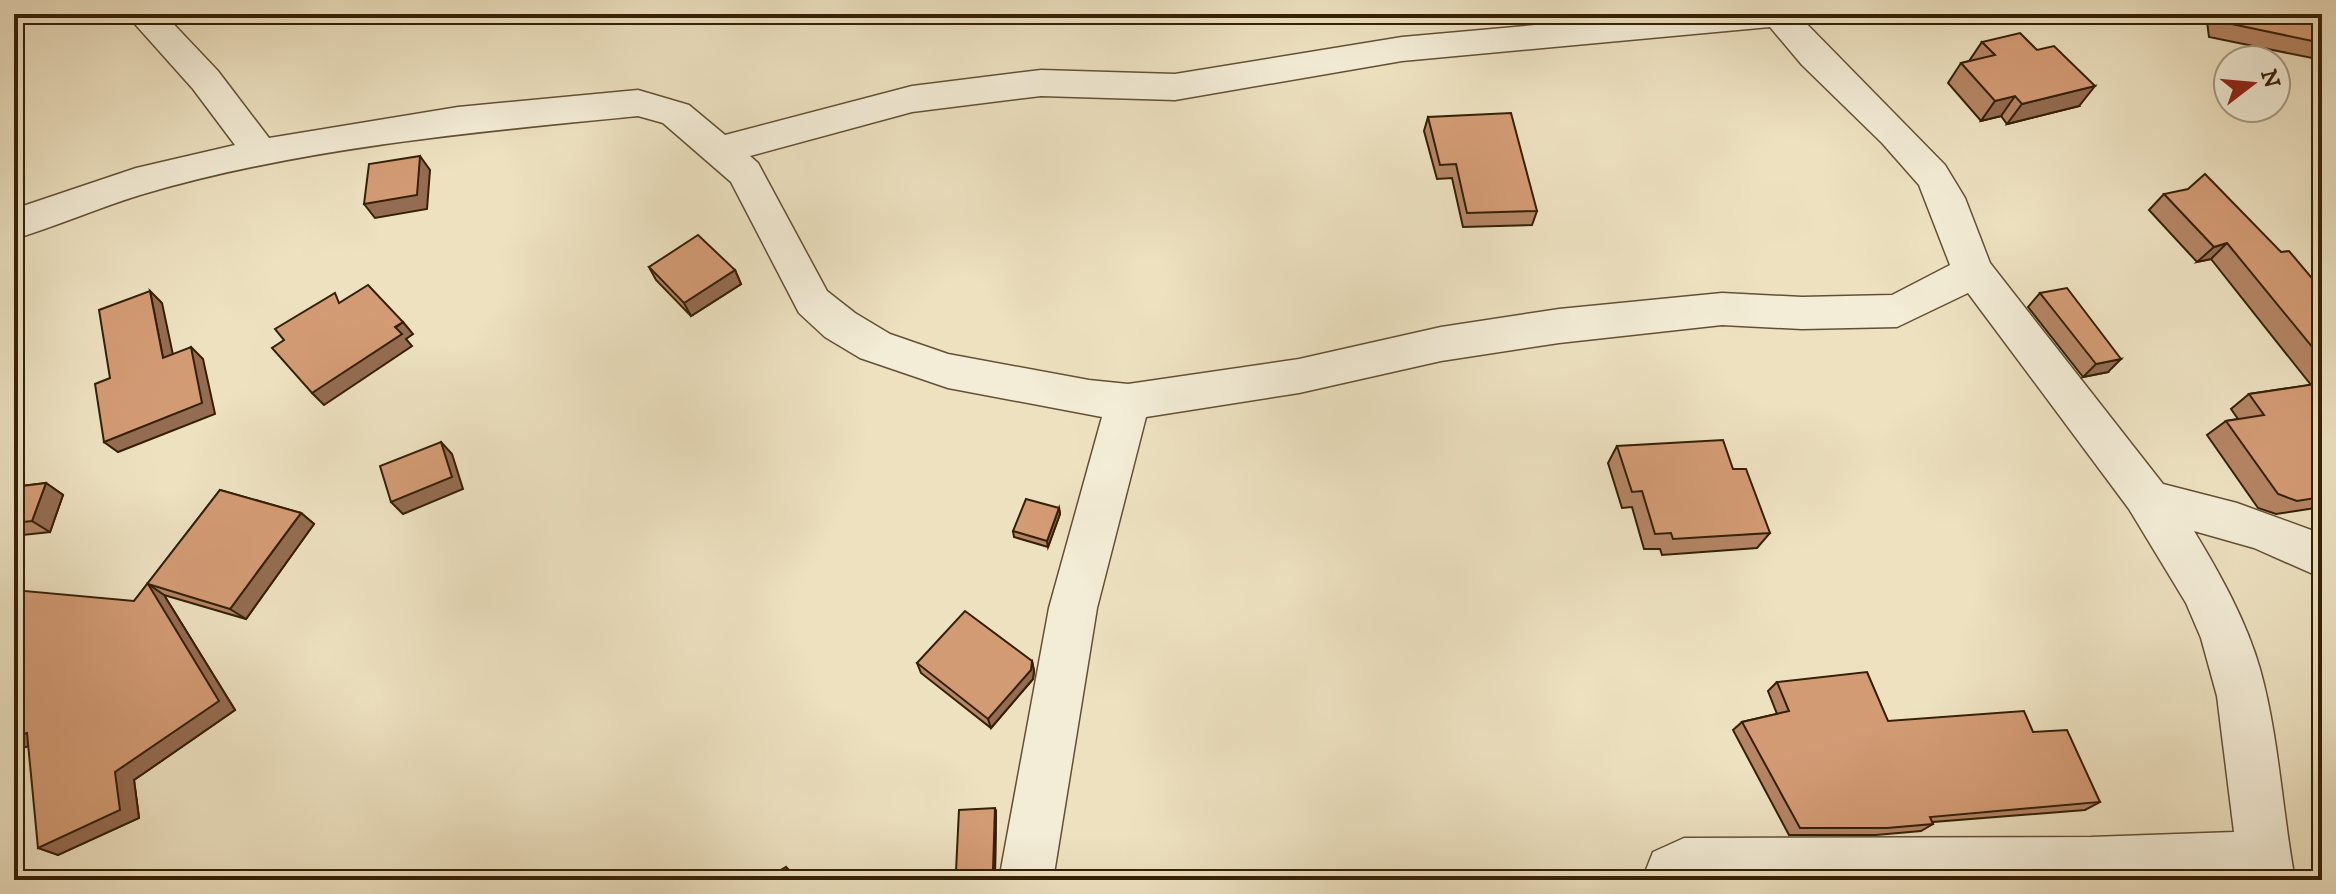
<svg xmlns="http://www.w3.org/2000/svg" width="2336" height="894" viewBox="0 0 2336 894" font-family="'IM FELL DW Pica',serif">
<style>
.lines{fill:none;stroke-linecap:round;stroke-linejoin:round}
.street-casing{stroke:#635034;stroke-width:3}
.street{fill:#f3ecd6;fill-rule:evenodd}
.wall{fill:#b58564;stroke:#352005;stroke-width:2}
.shaded-wall{fill:#946c51;stroke:#352005;stroke-width:2}
.building{fill:#d39b74;stroke:#352005;stroke-width:2}
</style>
<rect width="100%" height="100%" fill="#ede1c0"/>
<filter id="stains"><feTurbulence type="fractalNoise" baseFrequency=".0025" numOctaves="4"/><feColorMatrix values="0 0 0 0 .2 0 0 0 0 .09 0 0 0 0 .02 0 0 0 .5 -.17"/></filter>
<radialGradient id="worn" r=".72"><stop offset=".6" stop-color="#630" stop-opacity="0"/><stop offset="1" stop-color="#630" stop-opacity=".3"/></radialGradient>
<g class="lines">
<defs>
<path id="street" d="M126 14H164L218 71 269 138 458 107 638 90 689 105 725 135 912 86 1041 70 1175 74 1402 37 1659 14H1797L1945 165 1965 198 1990 263 2163 484 2237 503 2322 534V578L2254 548 2194 531C2220 574 2246 620 2260 669 2279 737 2282 810 2295 880H1642L1653 852 1684 838 2091 837 2234 832 2217 696 2201 638 2186 603 2129 509 1968 293 1897 327 1802 329 1722 325 1559 343 1441 361 1299 393 1146 417 1097 608 1053 880H999L1049 608 1102 417 948 388 860 358 825 337 799 313 731 182 663 123 638 116C475 132 297 148 140 195 98 208 57 226 14 239V209L136 168 235 145 193 89ZM1770 27 1802 65 1882 143 1919 185 1950 265 1892 295 1802 297 1722 293 1559 309 1441 327 1299 359 1128 384 1089 380 948 354 890 334 855 313 827 291 758 163 750 156 912 112 1041 96 1175 100 1402 61Z"/>
</defs>
<!-- street casing -->
<use href="#street" class="street-casing"/>
<!-- street -->
<use href="#street" class="street"/>
</g>
<!-- wall -->
<g class="wall">
<polygon points="2206,14 2321,14 2322,21 2322,48 2312,58 2209,37"/>
<polygon points="1982,42 2079,106 2007,124 2001,116 1981,121 1948,83 1961,63 1969,61"/>
<polygon points="1428,117 1537,211 1532,225 1463,227 1452,178 1437,179 1424,131"/>
<polygon points="2164,194 2281,252 2322,290 2322,507 2276,514 2258,508 2207,435 2226,421 2238,419 2231,409 2249,394 2311,385 2211,259 2197,262 2149,210"/>
<polygon points="649,267 735,270 741,284 691,316 656,280"/>
<polygon points="2040,293 2108,372 2083,377 2028,307"/>
<polygon points="1617,446 1733,469 1770,533 1757,548 1662,555 1660,549 1644,549 1632,507 1622,508 1608,463"/>
<polygon points="46,483 63,495 50,532 14,536 14,487"/>
<polygon points="220,490 301,513 314,524 246,619 164,595 235,710 134,780 139,818 58,855 38,848 134,601"/>
<polygon points="1059,508 1060,514 1048,547 1014,537 1013,531"/>
<polygon points="1032,661 1034,671 1033,679 991,728 921,673 917,663"/>
<polygon points="1777,682 1888,721 2033,732 2100,802 2085,810 1933,822 1933,824 1921,831 1876,835 1789,835 1733,730 1742,722 1777,714 1768,691"/>
<polygon points="996,812 995,874 958,875 956,871"/>
</g>
<!-- shaded-wall -->
<g class="shaded-wall">
<polygon points="2095,86 2079,106 2007,124 2022,104"/>
<polygon points="2015,96 2001,116 1981,121 1995,101"/>
<polygon points="420,156 430,170 427,209 375,218 364,204"/>
<polygon points="2227,243 2211,259 2197,262 2214,247"/>
<polygon points="735,270 741,284 691,316 684,303"/>
<polygon points="150,291 162,303 176,369 163,358"/>
<polygon points="403,322 413,334 406,339 412,346 324,405 312,393"/>
<polygon points="191,347 203,359 215,414 118,452 104,442"/>
<polygon points="2121,359 2108,372 2083,377 2096,364"/>
<polygon points="441,442 452,454 463,489 403,514 391,502"/>
<polygon points="46,483 63,495 50,532 32,521"/>
<polygon points="1059,508 1060,514 1048,547 1047,541"/>
<polygon points="301,513 314,524 246,619 230,609"/>
<polygon points="148,584 164,595 235,710 134,780 139,818 58,855 38,848"/>
<polygon points="1032,661 1034,671 1033,679 991,728 988,719"/>
<polygon points="27,733 46,742 14,750 14,736"/>
<polygon points="995,808 996,812 995,874 993,870"/>
<polygon points="786,867 792,873 795,880 792,880"/>
</g>
<!-- building -->
<g class="building">
<polygon points="2220,14 2321,14 2322,21 2322,43 2222,22"/>
<polygon points="2020,33 2037,50 2054,46 2095,86 2022,104 2015,96 1995,101 1961,63 1995,55 1982,42"/>
<polygon points="1511,113 1537,211 1467,213 1456,164 1440,165 1428,117"/>
<polygon points="420,156 417,195 364,204 369,164"/>
<polygon points="2205,174 2281,252 2289,251 2322,290 2322,359 2227,243 2214,247 2164,194 2188,189"/>
<polygon points="698,235 735,270 684,303 649,267"/>
<polygon points="368,285 403,322 395,327 402,334 312,393 272,348 284,340 275,329 335,293 339,303"/>
<polygon points="2067,288 2121,359 2096,364 2040,293"/>
<polygon points="150,291 163,358 191,347 202,403 104,442 95,384 110,378 99,310"/>
<polygon points="2322,383 2322,497 2297,501 2278,494 2226,421 2264,415 2249,394"/>
<polygon points="1723,440 1733,469 1746,469 1770,533 1673,539 1671,533 1655,534 1642,491 1632,492 1617,446"/>
<polygon points="441,442 452,477 391,502 380,466"/>
<polygon points="46,483 32,521 14,523 14,487"/>
<polygon points="220,490 301,513 230,609 148,584 219,701 115,772 120,810 38,848 27,733 14,736 14,590 134,601"/>
<polygon points="1026,499 1059,508 1047,541 1013,531"/>
<polygon points="965,611 1032,661 1031,670 988,719 917,663"/>
<polygon points="1867,672 1888,721 2024,711 2033,732 2067,730 2100,802 1930,817 1933,824 1887,828 1800,828 1742,722 1789,711 1777,682"/>
<polygon points="995,808 993,870 956,871 959,810"/>
<polygon points="786,867 792,880 764,880"/>
</g>
<!-- margin -->
<rect width="2336" height="894" fill="none" stroke="#ede1c0" stroke-width="48"/>
<rect x="16" y="16" width="2304" height="862" fill="none" stroke="#352005" stroke-width="4"/>
<rect x="24" y="24" width="2288" height="846" fill="none" stroke="#352005" stroke-width="2"/>
<!-- north arrow -->
<g transform="translate(2252 84) rotate(74)"><circle r="38" fill="#f3ecd6" stroke="#a79a82" stroke-width="2"/>
<path d="M0-6L14 30L0 20L-14 30Z" fill="#8f2418"/>
<text y="-12" font-size="22" font-weight="bold" text-anchor="middle" fill="#352005">N</text>
</g>
<rect width="100%" height="100%" filter="url(#stains)"/>
<rect width="100%" height="100%" fill="url(#worn)"/>
</svg>
